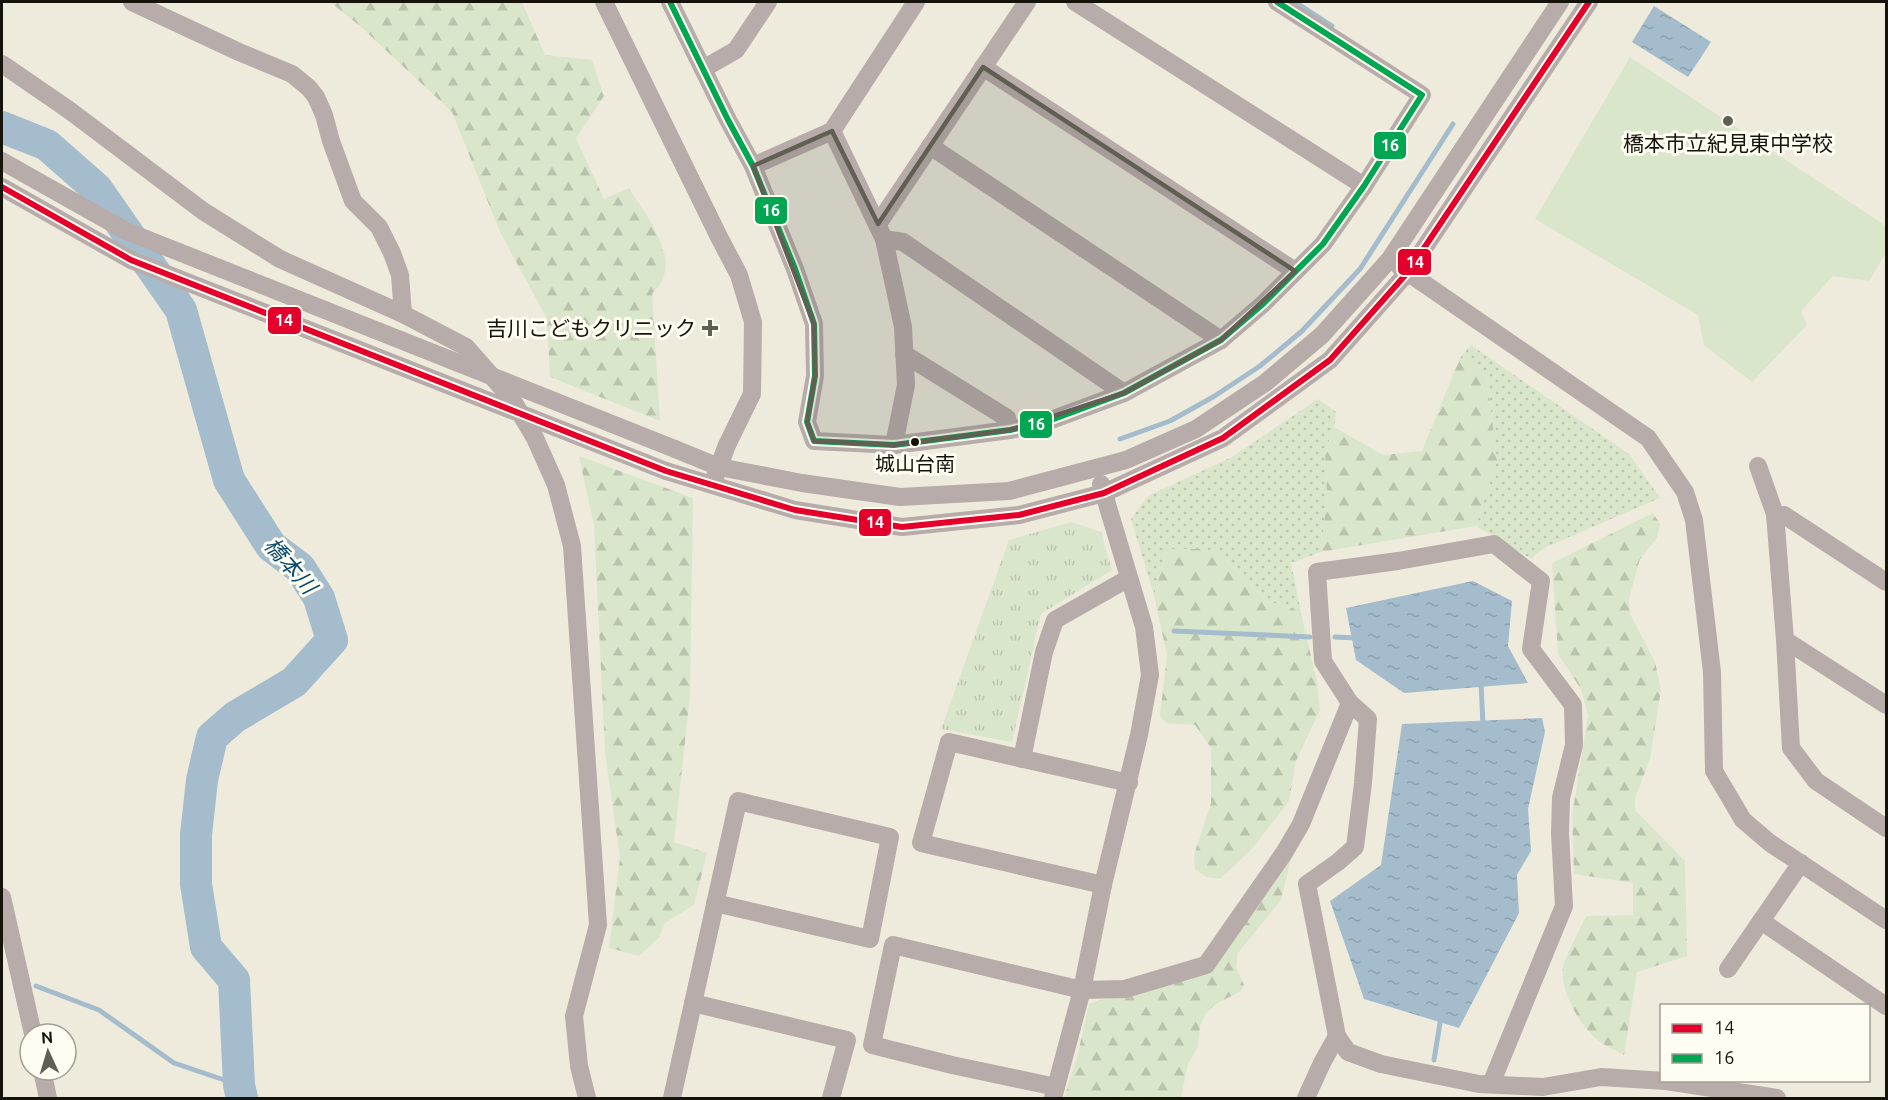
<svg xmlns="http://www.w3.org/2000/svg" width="1888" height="1100" viewBox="0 0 1888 1100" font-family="Ubuntu,'Noto Sans JP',sans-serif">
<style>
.grass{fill:url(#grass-dots)}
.forest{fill:url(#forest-firs)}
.park{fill:url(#park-tufts)}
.garden{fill:#dae6cb}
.water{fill:url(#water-ripples)}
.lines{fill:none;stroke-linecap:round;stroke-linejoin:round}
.stream{stroke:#a4bccc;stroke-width:5}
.river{stroke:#a4bccc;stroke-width:32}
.minor{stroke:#b7acaa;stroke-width:18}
.minor-bridge{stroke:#b7acaa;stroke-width:18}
.bus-1-casing{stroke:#fffdf2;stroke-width:10}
.bus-2-casing{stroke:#fffdf2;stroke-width:10}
.bus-1{stroke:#e4002b;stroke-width:6}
.bus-2{stroke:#00a651;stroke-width:6}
.marked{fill:#615f54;fill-opacity:0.2;stroke:#615f54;stroke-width:4.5;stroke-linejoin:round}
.poi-dot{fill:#615f54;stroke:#fffdf2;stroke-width:2}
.bus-dot{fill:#15130a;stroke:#fffdf2;stroke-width:2}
.labels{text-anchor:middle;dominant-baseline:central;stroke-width:6;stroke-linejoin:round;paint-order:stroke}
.bus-label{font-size:20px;fill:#15130a;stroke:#fffdf2}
.poi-label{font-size:21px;fill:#15130a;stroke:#fffdf2}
.water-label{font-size:22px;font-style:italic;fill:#0a4a6f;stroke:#fffdf2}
.line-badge{stroke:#fffdf2;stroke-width:2}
.badge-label{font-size:16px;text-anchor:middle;font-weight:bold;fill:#fff}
</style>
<defs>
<pattern id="grass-dots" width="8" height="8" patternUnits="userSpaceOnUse" patternTransform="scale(1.5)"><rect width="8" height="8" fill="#dae6cb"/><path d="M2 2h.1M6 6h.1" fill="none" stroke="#bac4ad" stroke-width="1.8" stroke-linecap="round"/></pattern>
<pattern id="forest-firs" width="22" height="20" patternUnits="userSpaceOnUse" patternTransform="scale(1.5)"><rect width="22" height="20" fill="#dae6cb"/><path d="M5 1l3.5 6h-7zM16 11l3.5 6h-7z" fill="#bac4ad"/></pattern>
<pattern id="park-tufts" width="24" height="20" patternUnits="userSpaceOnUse" patternTransform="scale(1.5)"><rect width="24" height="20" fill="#dae6cb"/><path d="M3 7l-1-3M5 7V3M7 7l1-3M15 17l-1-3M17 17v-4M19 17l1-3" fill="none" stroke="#bac4ad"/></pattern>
<pattern id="water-ripples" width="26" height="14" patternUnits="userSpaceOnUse" patternTransform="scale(1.5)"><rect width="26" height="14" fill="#a4bccc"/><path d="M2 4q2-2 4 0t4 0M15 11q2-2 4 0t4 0" fill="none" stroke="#8ca1ae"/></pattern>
</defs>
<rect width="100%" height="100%" fill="#eeebdd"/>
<!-- grass -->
<g class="grass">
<polygon points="1471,345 1629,454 1660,498 1544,548 1531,559 1476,526 1497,461 1487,378 1479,366 1460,358"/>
<polygon points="1318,399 1336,412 1334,427 1325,452 1327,495 1321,552 1291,563 1302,617 1293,608 1266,601 1219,554 1167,549 1154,595 1131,519 1148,496 1232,457"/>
</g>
<!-- forest -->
<g class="forest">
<path d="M330 2H522L545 55 592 60 604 96 576 138 604 199 629 188C644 213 678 253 661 283 659 286 655 290 652 294L660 421 550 377 547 319 500 232 452 112 360 26Z"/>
<polygon points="1460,358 1479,366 1487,378 1497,461 1476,526 1321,552 1327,495 1325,452 1334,427 1383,455 1422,451"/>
<polygon points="579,456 693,498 690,696 674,842 707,853 694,905 665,923 659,938 639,956 609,948 620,858 605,752 594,525"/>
<path d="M1653 513 1660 524 1657 538 1640 559 1629 599 1630 614 1655 662 1661 690 1650 759 1635 798V810L1685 861 1687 956 1637 972 1624 1055C1616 1050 1606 1047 1599 1041 1581 1028 1556 986 1564 963 1570 947 1579 931 1586 916L1633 915V883L1574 874 1572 816 1588 715 1581 689 1558 654 1552 563Z"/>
<polygon points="1167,549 1207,549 1219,554 1266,601 1293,608 1302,617 1317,682 1320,710 1296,761 1289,801 1252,849 1220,879 1206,877 1195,869 1194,855 1211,803 1211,748 1195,725 1166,723 1160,716 1167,655 1154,595"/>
<polygon points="1293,850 1281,900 1238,953 1236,967 1244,985 1241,991 1216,1004 1206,1013 1200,1026 1198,1046 1188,1064 1181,1098 1064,1098 1078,1053 1089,1004 1137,988 1208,971"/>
</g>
<!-- park -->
<polygon class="park" points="1071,522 1101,532 1112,570 1041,614 1012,742 941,729 1009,540"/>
<!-- garden -->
<polygon class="garden" points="1630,57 1886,226 1886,253 1869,281 1833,276 1801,311 1807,325 1752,382 1704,345 1698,315 1535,219"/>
<!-- water -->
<g class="water">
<polygon points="1654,6 1711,42 1688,77 1632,42"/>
<polygon points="1473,581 1512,601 1508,646 1528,683 1404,693 1356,660 1346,608"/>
<polygon points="1542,718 1545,732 1528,809 1531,851 1517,875 1519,913 1459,1028 1364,999 1330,901 1381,865 1402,724"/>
</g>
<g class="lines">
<!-- stream -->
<g class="stream">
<polyline points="1295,2 1332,26"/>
<polyline points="1120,439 1170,421 1213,397 1260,366 1302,331 1360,269 1453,124"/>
<polyline points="1174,631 1310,637"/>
<polyline points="1335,637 1356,638"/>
<polyline points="1481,682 1483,726"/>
<polyline points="36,986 99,1010 174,1063 239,1085"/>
<polyline points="1434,1060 1441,1017"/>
</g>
<!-- river -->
<polyline class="river" points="2,127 47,145 97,189 181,310 229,480 271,546 300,568 319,598 332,640 294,682 235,717 212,737 202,780 196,835 196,884 206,947 234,980 239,1085 242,1098"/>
<!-- minor -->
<g class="minor">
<polyline points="132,2 239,52 292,74 309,88 316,97 324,115 331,141 353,201 379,227 392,253 400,275 403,314"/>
<polyline points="604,2 719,237 739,275 753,322 752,394 727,445 715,477"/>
<polyline points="670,2 728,120 753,166 795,269 814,324 815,376 807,422 814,441 894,445 1010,430 1043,423 1124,393 1221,340 1263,304 1323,244 1364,186 1422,95 1277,2"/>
<polyline points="1075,2 1364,186"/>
<polyline points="2,64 69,110 203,211 280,259 403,314 466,347 511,398 535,438 556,485 572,546 598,925 574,1016 579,1066 587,1098"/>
<polyline points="983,67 1295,271"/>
<polyline points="703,69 736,50 768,2"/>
<polyline points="832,131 884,239 903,327 906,385 894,445"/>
<polyline points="930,146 1221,340"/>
<polyline points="753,166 832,131 916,2"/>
<polyline points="878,224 1027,2"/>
<polyline points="884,239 903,242 1124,393"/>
<polyline points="1400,267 1648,438 1685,492 1694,520 1712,672 1714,771 1743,820 1770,843 1886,920"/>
<polyline points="904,354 1007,418 1010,430"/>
<polyline points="675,449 719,467 802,483 900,497 1009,491 1126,460 1196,429 1265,383 1322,335 1390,259 1560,2"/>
<polyline points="1758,466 1775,514 1785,640 1791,748 1816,781 1886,828"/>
<polyline points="666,471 795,510 902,527 1019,515 1104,493 1223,438 1330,360 1408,272 1589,2"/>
<polyline points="1784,515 1886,582"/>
<polyline points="1785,640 1886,705"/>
<polyline points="1022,759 1044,652 1055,620 1129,578"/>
<polyline points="1103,885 921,843 949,742 1129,783"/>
<polyline points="2,897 33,1034"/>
<polyline points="1761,921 1886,1006"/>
<polyline points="1728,969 1801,863"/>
<polyline points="693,1003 847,1040 831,1098"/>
<polyline points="42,1070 48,1098"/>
<polyline points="1491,1084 1564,906 1560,833 1561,798 1574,745 1573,705 1531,649 1541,581 1494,544 1398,561 1317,572 1323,661 1350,703 1368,719 1363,783 1355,847 1338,862 1307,884 1337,1036 1348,1052 1381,1064 1479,1084 1543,1087 1601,1077 1666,1081 1777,1098"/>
<polyline points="1056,1087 952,1065 872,1045 893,945 1082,990 1125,989 1206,965 1284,853 1301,824 1350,703"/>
<polyline points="672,1098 738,801 890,837 870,939 715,903"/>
<polyline points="1053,1098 1082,990 1103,885 1139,735 1150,675 1144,627 1101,484"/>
<polyline points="1306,1098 1322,1063 1337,1036"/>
</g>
<!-- minor-bridge -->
<g class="minor-bridge">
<polyline points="2,161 126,231 675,449"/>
<polyline points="2,187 131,260 666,471"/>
</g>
<defs>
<polyline id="bus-1" points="2,187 131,260 666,471 795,510 902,527 1019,515 1104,493 1223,438 1330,360 1408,272 1589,2"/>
<polyline id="bus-2" points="670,2 728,120 753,166 795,269 814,324 815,376 807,422 814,441 894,445 1010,430 1043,423 1124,393 1221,340 1263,304 1323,244 1364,186 1422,95 1277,2"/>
</defs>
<!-- bus-1 casing -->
<use href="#bus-1" class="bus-1-casing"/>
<!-- bus-2 casing -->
<use href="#bus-2" class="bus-2-casing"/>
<!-- bus-1 -->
<use href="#bus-1" class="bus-1"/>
<!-- bus-2 -->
<use href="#bus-2" class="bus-2"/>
</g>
<!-- marked area -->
<path class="marked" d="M983 67 1295 271 1221 340 1124 393 1010 430 894 445 814 441 807 422 815 376 814 324 753 166 832 131 878 224Z"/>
<!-- markers -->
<g class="poi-dot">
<circle cx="1728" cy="121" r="6"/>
<path d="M707 319h6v6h6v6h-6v6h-6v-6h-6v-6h6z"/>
</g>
<circle class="bus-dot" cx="915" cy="442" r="5"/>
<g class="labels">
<!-- bus labels -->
<g class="bus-label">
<text x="915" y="463">城山台南</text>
</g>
<!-- poi labels -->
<g class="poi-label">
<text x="1728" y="143">橋本市立紀見東中学校</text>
<text x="696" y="328" text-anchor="end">吉川こどもクリニック</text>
</g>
<!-- water labels -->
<g class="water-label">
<text transform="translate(291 565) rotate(49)">橋本川</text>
</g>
</g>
<g class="line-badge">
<rect x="1373" y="131" width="34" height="29" rx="6" fill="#00a651"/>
<rect x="754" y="196" width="34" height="29" rx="6" fill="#00a651"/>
<rect x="1397" y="248" width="35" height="28" rx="6" fill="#e4002b"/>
<rect x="267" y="306" width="35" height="29" rx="6" fill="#e4002b"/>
<rect x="1019" y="410" width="34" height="29" rx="6" fill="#00a651"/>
<rect x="858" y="508" width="34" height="29" rx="6" fill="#e4002b"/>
</g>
<g class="badge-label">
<text x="1390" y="151">16</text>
<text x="771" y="216">16</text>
<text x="1415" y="268">14</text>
<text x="284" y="326">14</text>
<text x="1036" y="430">16</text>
<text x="875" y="528">14</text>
</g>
<!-- border -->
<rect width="1888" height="1100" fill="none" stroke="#15130a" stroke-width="6"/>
<!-- legend -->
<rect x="1660" y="1004" width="210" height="78" fill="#fffdf2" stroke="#a19f95" stroke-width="1.5"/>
<rect x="1672" y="1024" width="30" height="9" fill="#e4002b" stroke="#a19f95" stroke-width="1.5"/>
<text x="1714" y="1034" font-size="18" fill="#15130a">14</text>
<rect x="1672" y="1054" width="30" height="9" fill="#00a651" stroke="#a19f95" stroke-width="1.5"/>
<text x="1714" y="1064" font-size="18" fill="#15130a">16</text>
<!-- north arrow -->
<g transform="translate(48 1052) rotate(356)"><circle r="28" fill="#fffdf2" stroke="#a19f95" stroke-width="1.5"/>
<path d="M0-4.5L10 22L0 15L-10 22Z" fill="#615f54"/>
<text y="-9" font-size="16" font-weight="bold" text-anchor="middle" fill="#15130a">N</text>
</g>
</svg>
